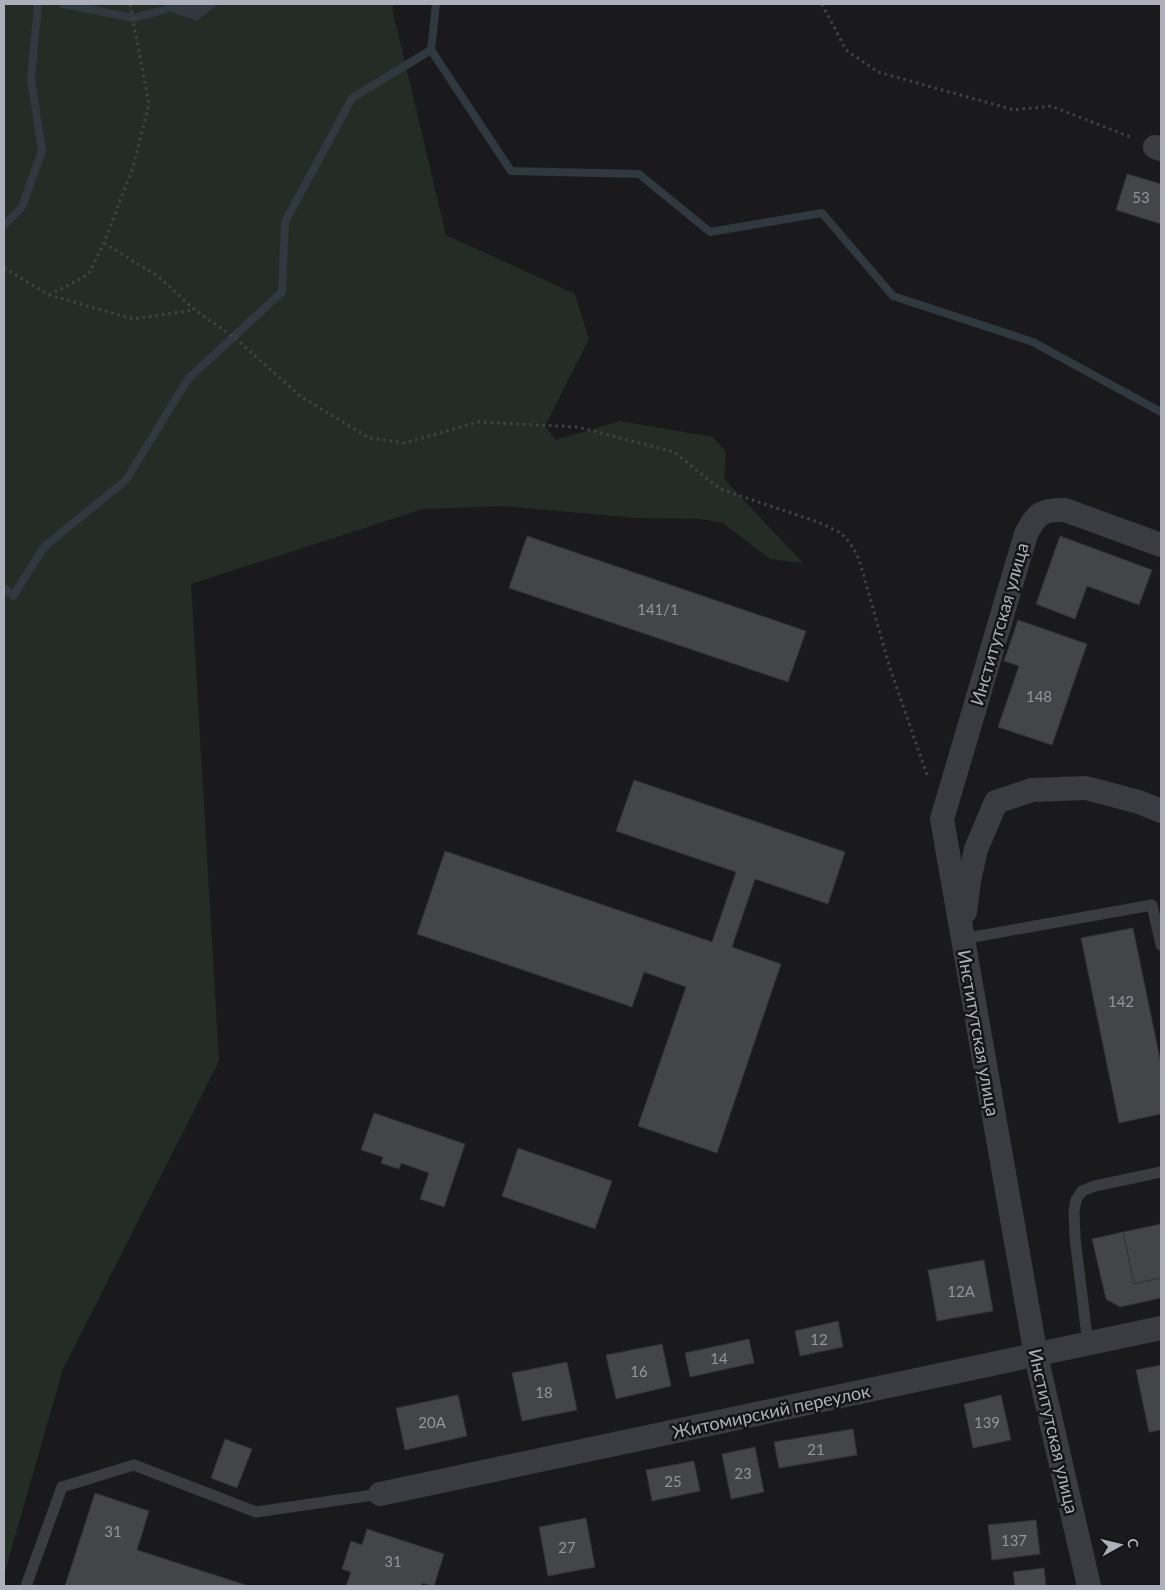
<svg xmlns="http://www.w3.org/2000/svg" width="1165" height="1590" viewBox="0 0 1165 1590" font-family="Lato,sans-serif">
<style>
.green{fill:#242c26}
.water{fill:#303840}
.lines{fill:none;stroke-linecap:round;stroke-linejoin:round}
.stream{stroke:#303840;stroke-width:8}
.building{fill:#444549;stroke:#343438}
.path{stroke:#414248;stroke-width:3;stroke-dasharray:2.5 4;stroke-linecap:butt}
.service{stroke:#3b3c41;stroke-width:11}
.minor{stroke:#3b3c41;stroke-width:24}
.labels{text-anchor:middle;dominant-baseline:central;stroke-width:5;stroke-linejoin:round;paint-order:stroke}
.number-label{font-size:15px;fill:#93959e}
.street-label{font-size:18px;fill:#adb0bb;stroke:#151517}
</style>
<rect width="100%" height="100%" fill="#1a1a1c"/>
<!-- green -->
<polygon class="green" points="4,4 166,4 164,10 197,21 219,4 395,4 392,8 446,235 575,294 589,339 545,426 556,440 620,421 713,437 726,452 724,479 803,563 770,559 723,523 700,519 637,518 503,506 423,509 191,584 219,1061 63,1369 4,1575"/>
<!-- water -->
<polygon class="water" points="166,4 219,4 197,21 164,10"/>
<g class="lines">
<!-- stream -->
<g class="stream">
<polyline points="63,4 133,18 164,10"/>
<polyline points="431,50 511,171 639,174 710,232 822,213 893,296 1033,342 1161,412"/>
<polyline points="4,225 22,207 42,151 31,79 38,4"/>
<polyline points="4,588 13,596 44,547 126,480 188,379 282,292 285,222 352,98 431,50 436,4"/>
</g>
</g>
<!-- building -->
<g class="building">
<polygon points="1127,174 1161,184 1161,224 1116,210"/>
<polygon points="527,536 806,631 788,682 509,588"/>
<polygon points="1060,536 1152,570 1139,605 1087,586 1075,619 1036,604"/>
<polygon points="1018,620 1087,644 1052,745 998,727 1019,666 1004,661"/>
<polygon points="634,780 845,852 828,904 755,879 732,947 781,964 717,1153 638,1126 686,987 644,972 632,1007 417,934 445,851 712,942 736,872 616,831"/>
<polygon points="1133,928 1161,1064 1161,1114 1119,1123 1081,938"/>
<polygon points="374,1113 465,1144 444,1207 420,1199 429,1173 401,1163 399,1169 381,1163 383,1157 361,1150"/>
<polygon points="518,1148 612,1181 595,1229 502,1196"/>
<polygon points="1161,1224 1161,1278 1134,1284 1123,1232"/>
<polygon points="1123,1232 1134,1284 1161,1278 1161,1298 1120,1307 1106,1299 1092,1239"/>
<polygon points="984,1260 993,1311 937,1321 928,1270"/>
<polygon points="838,1321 843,1347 800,1356 795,1331"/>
<polygon points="749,1339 754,1363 690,1377 685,1353"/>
<polygon points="662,1344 671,1386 616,1399 606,1355"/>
<polygon points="567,1362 577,1410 522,1421 512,1373"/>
<polygon points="1161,1365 1161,1430 1149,1432 1136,1370"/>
<polygon points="458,1395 467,1436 405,1450 396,1408"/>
<polygon points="1001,1395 1011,1440 973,1448 964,1404"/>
<polygon points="853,1429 857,1455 779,1468 774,1442"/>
<polygon points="225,1439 252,1449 237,1488 211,1478"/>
<polygon points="755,1447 764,1492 731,1499 722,1454"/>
<polygon points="694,1461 700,1491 652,1501 646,1470"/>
<polygon points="95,1493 149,1511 137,1550 249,1586 65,1586"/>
<polygon points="586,1518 595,1567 548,1576 539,1527"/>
<polygon points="1036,1520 1040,1554 992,1560 988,1525"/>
<polygon points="367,1529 444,1554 434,1586 422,1583 421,1586 346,1586 351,1572 342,1569 351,1541 362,1545"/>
<polygon points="1044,1568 1046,1586 1015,1586 1013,1572"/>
</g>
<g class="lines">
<!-- path -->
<g class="path">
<polyline points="822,4 846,50 878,72 1014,110 1051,106 1133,138"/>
<polyline points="104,243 159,277 195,310 235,338 300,396 369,438 405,443 478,422 578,427 674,452 720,489 818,522 841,533 850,543 859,559 890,668 927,775"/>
<polyline points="4,268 49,295 133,319 194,310"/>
<polyline points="49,295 88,275 104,243 133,167 149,104 130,4"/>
</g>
<!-- service -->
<g class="service">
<polyline points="962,939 1152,905 1161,945"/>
<polyline points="1088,1344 1075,1238 1074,1211 1076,1200 1082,1191 1095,1186 1161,1172"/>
<polyline points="26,1586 62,1487 134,1465 256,1512 380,1494"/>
</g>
<!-- minor -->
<g class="minor">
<polyline points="1155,147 1161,149"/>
<polyline points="965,912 969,881 976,849 996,802 1032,790 1086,788 1139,802 1161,811"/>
<polyline points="380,1494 1161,1328"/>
<path d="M1089 1586 1036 1356 942 819 1026 534C1036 514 1042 509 1065 510L1161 545"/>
</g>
</g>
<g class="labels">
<!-- number labels -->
<g class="number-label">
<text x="1141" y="197">53</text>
<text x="658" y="609">141/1</text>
<text x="1039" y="696">148</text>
<text x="1121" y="1001">142</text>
<text x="961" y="1291">12А</text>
<text x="819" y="1339">12</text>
<text x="719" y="1358">14</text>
<text x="639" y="1371">16</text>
<text x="544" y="1392">18</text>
<text x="432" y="1422">20А</text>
<text x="987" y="1422">139</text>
<text x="816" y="1449">21</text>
<text x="743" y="1473">23</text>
<text x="673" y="1481">25</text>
<text x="113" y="1531">31</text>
<text x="1014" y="1540">137</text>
<text x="567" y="1547">27</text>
<text x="393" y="1561">31</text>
</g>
<!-- street labels -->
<g class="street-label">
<text transform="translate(999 624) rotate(-74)">Институтская улица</text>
<text transform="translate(979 1033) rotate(80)">Институтская улица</text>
<text transform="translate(771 1411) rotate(-12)">Житомирский переулок</text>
<text transform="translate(1054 1431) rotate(77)">Институтская улица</text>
</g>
</g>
<!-- border -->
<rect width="1165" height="1590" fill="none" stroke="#adb0bb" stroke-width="10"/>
<!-- north arrow -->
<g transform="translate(1120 1545) rotate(82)" stroke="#151517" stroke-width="4" paint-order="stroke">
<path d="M0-4L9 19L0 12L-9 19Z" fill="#adb0bb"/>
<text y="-8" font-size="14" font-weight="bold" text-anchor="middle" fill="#adb0bb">С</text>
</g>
</svg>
